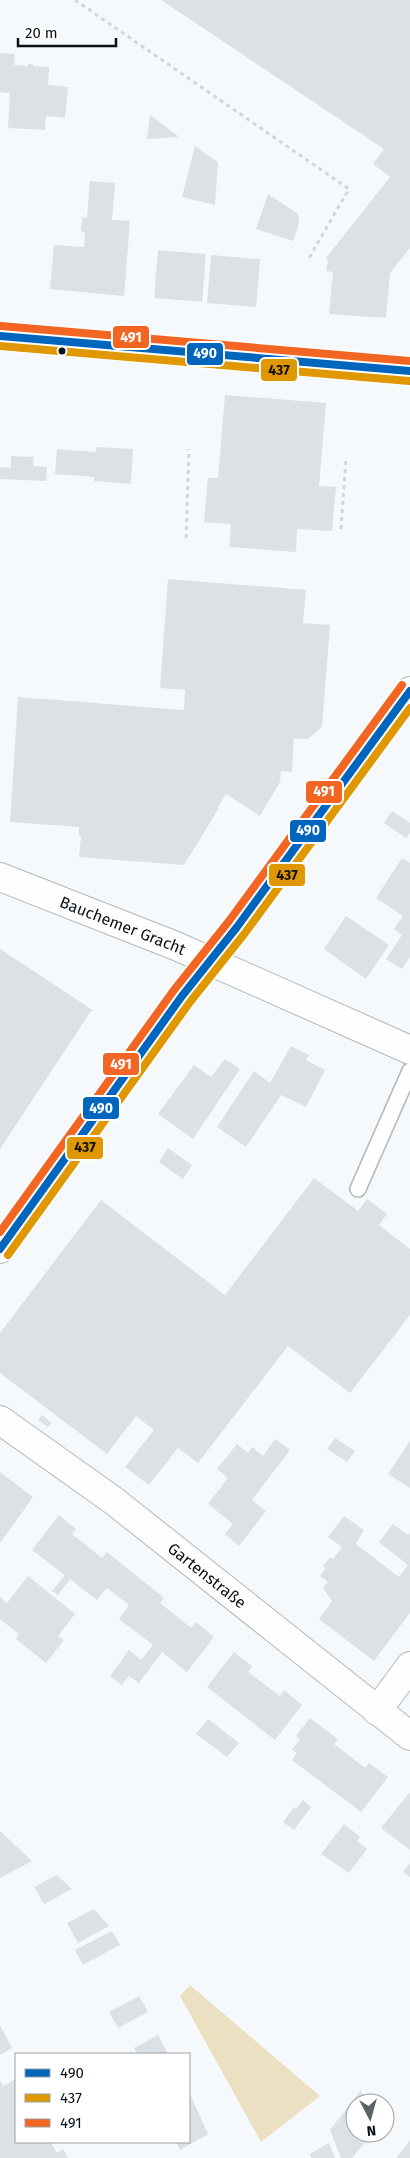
<svg xmlns="http://www.w3.org/2000/svg" width="410" height="2158" viewBox="0 0 410 2158" font-family="'Fira Sans',sans-serif">
<style>
.green{fill:#ebe0c2}
.building{fill:#dbe1e5}
.lines{fill:none;stroke-linecap:round;stroke-linejoin:round}
.lane-casing{stroke:#b2b8bc;stroke-width:18}
.street-casing{stroke:#b2b8bc;stroke-width:30}
.secondary-casing{stroke:#b2b8bc;stroke-width:30}
.path{stroke:#d4d5d6;stroke-width:3;stroke-dasharray:4 4;stroke-linecap:butt}
.lane{stroke:#fefefe;stroke-width:15}
.street{stroke:#fefefe;stroke-width:28}
.secondary{stroke:#fefefe;stroke-width:28}
.secondary-bridge-casing{stroke:#b2b8bc;stroke-width:30;stroke-linecap:butt}
.secondary-bridge{stroke:#fefefe;stroke-width:28}
.bus-1-casing{stroke:#fff;stroke-width:11}
.bus-2-casing{stroke:#fff;stroke-width:11}
.bus-3-casing{stroke:#fff;stroke-width:11}
.bus-1{stroke:#0065bd;stroke-width:8}
.bus-2{stroke:#df9702;stroke-width:8}
.bus-3{stroke:#f26522;stroke-width:8}
.bus-dot{fill:#091218;stroke:#fff;stroke-width:2}
.labels{text-anchor:middle;dominant-baseline:central;stroke-width:4.5;stroke-linejoin:round;paint-order:stroke}
.street-label{font-size:16px;fill:#091218;stroke:#fff}
.line-badge{stroke:#fff;stroke-width:2}
.badge-label{font-size:14px;text-anchor:middle;font-weight:bold;fill:#fff}
.pale-badge-label{font-size:14px;text-anchor:middle;font-weight:bold;fill:#111}
</style>
<rect width="100%" height="100%" fill="#f6f9fb"/>
<!-- green -->
<polygon class="green" points="190,1985 320,2096 261,2142 180,1996"/>
<!-- building -->
<g class="building">
<polygon points="161,0 410,0 410,248 390,273 386,318 329,314 333,272 326,271 328,260 326,258 390,177 373,164 384,149"/>
<polygon points="0,53 15,54 14,65 28,66 28,64 33,64 33,66 49,67 48,85 68,87 65,118 46,116 45,130 8,128 10,93 0,92"/>
<polygon points="150,115 179,137 147,139"/>
<polygon points="195,146 218,162 215,205 182,197"/>
<polygon points="90,181 115,183 112,220 130,221 124,296 50,289 54,245 84,247 85,232 81,231 82,217 87,218"/>
<polygon points="268,194 298,214 299,224 293,241 256,229"/>
<polygon points="158,250 206,254 202,302 154,298"/>
<polygon points="211,255 260,259 256,307 207,303"/>
<polygon points="225,395 326,403 319,486 336,487 332,531 297,529 296,552 229,547 231,524 204,522 208,478 218,478"/>
<polygon points="96,447 133,449 131,484 94,481 94,477 55,474 57,449 96,452"/>
<polygon points="11,456 34,457 33,466 47,467 46,481 0,479 0,467 11,468"/>
<polygon points="168,579 306,590 303,623 330,625 322,727 308,739 294,738 292,772 281,771 280,782 260,816 226,794 218,807 219,808 184,865 79,857 81,836 79,835 79,827 10,822 18,697 184,710 185,690 160,688"/>
<polygon points="392,811 410,823 410,833 406,838 384,823"/>
<polygon points="402,858 410,863 410,957 402,969 386,959 402,935 394,929 403,916 376,898"/>
<polygon points="346,916 389,945 366,979 324,949"/>
<polygon points="0,949 94,1011 91,1011 0,1149"/>
<polygon points="291,1046 309,1055 306,1060 325,1070 306,1107 281,1095 246,1147 217,1127 254,1071 270,1083"/>
<polygon points="225,1059 240,1069 193,1139 158,1114 194,1065 211,1077"/>
<polygon points="168,1148 192,1165 183,1179 159,1162"/>
<polygon points="314,1178 358,1211 367,1199 387,1214 379,1225 410,1249 410,1315 350,1393 288,1346 198,1463 178,1448 149,1485 125,1467 154,1430 136,1416 107,1454 0,1373 0,1333 101,1200 225,1295"/>
<polygon points="42,1415 52,1423 48,1427 38,1420"/>
<polygon points="335,1438 355,1451 347,1462 327,1449"/>
<polygon points="275,1439 290,1450 252,1500 266,1511 239,1546 225,1534 233,1524 208,1504 228,1478 217,1469 237,1444 248,1453 252,1447 263,1456"/>
<polygon points="410,1441 410,1488 388,1474"/>
<polygon points="0,1472 33,1497 0,1543"/>
<polygon points="59,1515 76,1529 72,1534 102,1558 107,1552 164,1598 160,1603 191,1628 196,1622 214,1637 187,1672 162,1652 139,1683 129,1676 122,1685 110,1676 129,1650 141,1660 153,1645 119,1619 129,1605 107,1588 97,1600 70,1579 58,1595 52,1591 65,1575 32,1550"/>
<polygon points="344,1516 364,1530 356,1544 399,1577 408,1565 379,1542 393,1524 408,1535 410,1533 410,1613 374,1661 319,1619 332,1601 323,1588 328,1582 320,1576 326,1568 323,1566 330,1557 333,1559 342,1547 328,1537"/>
<polygon points="28,1576 75,1614 58,1636 64,1640 46,1663 16,1639 19,1634 0,1619 0,1597 7,1603"/>
<polygon points="234,1652 252,1666 248,1672 280,1696 284,1690 302,1705 275,1740 207,1687"/>
<polygon points="310,1718 338,1739 334,1744 365,1768 369,1763 388,1777 361,1812 292,1760 297,1753 292,1750 300,1739 296,1736"/>
<polygon points="208,1719 239,1743 227,1757 196,1734"/>
<polygon points="409,1793 410,1794 410,1850 381,1828"/>
<polygon points="303,1800 311,1807 294,1830 283,1822 294,1807 296,1809"/>
<polygon points="344,1824 360,1837 357,1841 367,1849 349,1873 321,1854"/>
<polygon points="0,1831 32,1861 0,1878"/>
<polygon points="410,1863 410,1877 403,1872"/>
<polygon points="57,1875 72,1889 44,1904 34,1887"/>
<polygon points="94,1909 109,1926 78,1943 67,1923"/>
<polygon points="112,1931 120,1945 83,1965 75,1950"/>
<polygon points="139,1996 148,2012 118,2028 109,2012"/>
<polygon points="0,2025 12,2048 0,2055"/>
<polygon points="158,2035 168,2054 138,2054 134,2048"/>
<polygon points="16,2079 16,2142 51,2142 57,2153 63,2149 68,2158 0,2158 0,2081 3,2086"/>
<polygon points="361,2090 361,2092 374,2103 355,2103 355,2133 373,2133 352,2158 341,2158 330,2130"/>
<polygon points="189,2092 208,2134 180,2150 176,2142 189,2142"/>
<polygon points="410,2140 410,2158 396,2158 406,2146"/>
<polygon points="329,2143 335,2158 311,2158 310,2154"/>
</g>
<g class="lines">
<defs>
<polyline id="lane" points="358,1189 410,1071"/>
<g id="street">
<path id="s1" d="M0 877 176 946 410 1050"/>
<path id="s2" d="M0 1420 114 1501 410 1736"/>
<polyline points="377,1711 410,1666"/>
</g>
<g id="secondary">
<polyline points="0,336 410,371"/>
<polyline points="237,927 410,691"/>
<polyline points="0,1249 182,996"/>
</g>
</defs>
<!-- lane casing -->
<use href="#lane" class="lane-casing"/>
<!-- street casing -->
<use href="#street" class="street-casing"/>
<!-- secondary casing -->
<use href="#secondary" class="secondary-casing"/>
<!-- path -->
<g class="path">
<polyline points="75,0 349,189 309,258"/>
<polyline points="341,529 346,459"/>
<polyline points="186,538 189,449"/>
</g>
<!-- lane -->
<use href="#lane" class="lane"/>
<!-- street -->
<use href="#street" class="street"/>
<!-- secondary -->
<use href="#secondary" class="secondary"/>
<defs>
<polyline id="secondary-bridge" points="182,996 237,927"/>
</defs>
<!-- secondary-bridge casing -->
<use href="#secondary-bridge" class="secondary-bridge-casing"/>
<!-- secondary-bridge -->
<use href="#secondary-bridge" class="secondary-bridge"/>
<defs>
<g id="bus-1">
<polyline points="0,336 410,371"/>
<polyline points="0,1249 182,996 237,927 410,691"/>
</g>
<g id="bus-2">
<polyline points="0,346 409,381"/>
<polyline points="8,1255 190,1002 245,933 410,708"/>
</g>
<g id="bus-3">
<polyline points="1,326 410,361"/>
<polyline points="0,1232 174,990 229,921 402,685"/>
</g>
</defs>
<!-- bus-1 casing -->
<use href="#bus-1" class="bus-1-casing"/>
<!-- bus-2 casing -->
<use href="#bus-2" class="bus-2-casing"/>
<!-- bus-3 casing -->
<use href="#bus-3" class="bus-3-casing"/>
<!-- bus-1 -->
<use href="#bus-1" class="bus-1"/>
<!-- bus-2 -->
<use href="#bus-2" class="bus-2"/>
<!-- bus-3 -->
<use href="#bus-3" class="bus-3"/>
</g>
<!-- markers -->
<circle class="bus-dot" cx="62" cy="351" r="4.5"/>
<g class="labels">
<!-- street labels -->
<g class="street-label">
<text stroke="none"><textPath href="#s1" startOffset="132">Bauchemer Gracht</textPath></text>
<text stroke="none"><textPath href="#s2" startOffset="259">Gartenstraße</textPath></text>
</g>
</g>
<g class="line-badge">
<rect x="112" y="325" width="38" height="24" rx="5" fill="#f26522"/>
<rect x="186" y="342" width="38" height="24" rx="5" fill="#0065bd"/>
<rect x="260" y="358" width="38" height="24" rx="5" fill="#df9702"/>
<rect x="305" y="780" width="38" height="24" rx="5" fill="#f26522"/>
<rect x="289" y="819" width="38" height="24" rx="5" fill="#0065bd"/>
<rect x="268" y="863" width="38" height="24" rx="5" fill="#df9702"/>
<rect x="102" y="1052" width="38" height="24" rx="5" fill="#f26522"/>
<rect x="82" y="1096" width="38" height="24" rx="5" fill="#0065bd"/>
<rect x="66" y="1136" width="38" height="24" rx="5" fill="#df9702"/>
</g>
<g class="badge-label">
<text x="131" y="342">491</text>
<text x="205" y="358">490</text>
<text x="324" y="796">491</text>
<text x="308" y="835">490</text>
<text x="121" y="1069">491</text>
<text x="101" y="1113">490</text>
</g>
<g class="pale-badge-label">
<text x="279" y="375">437</text>
<text x="287" y="880">437</text>
<text x="85" y="1152">437</text>
</g>
<!-- legend -->
<rect x="15" y="2053" width="175" height="90" fill="#ffffff" stroke="#9da0a3"/>
<rect x="25" y="2069" width="25" height="8" fill="#0065bd" stroke="#9da0a3"/>
<text x="60" y="2078" font-size="15" fill="#091218">490</text>
<rect x="25" y="2094" width="25" height="8" fill="#df9702" stroke="#9da0a3"/>
<text x="60" y="2103" font-size="15" fill="#091218">437</text>
<rect x="25" y="2119" width="25" height="8" fill="#f26522" stroke="#9da0a3"/>
<text x="60" y="2128" font-size="15" fill="#091218">491</text>
<!-- north arrow -->
<g transform="translate(370 2118) rotate(174)"><circle r="24" fill="#ffffff" stroke="#9da0a3"/>
<path d="M0-4L9 19L0 12L-9 19Z" fill="#5c6367"/>
<text y="-8" font-size="14" font-weight="bold" text-anchor="middle" fill="#091218">N</text>
</g>
<!-- scale -->
<path d="M18 38v8h98v-8" fill="none" stroke="#091218" stroke-width="2.5"/>
<text x="25" y="38" font-size="15" fill="#091218" stroke="#ffffff" stroke-width="4" paint-order="stroke">20 m</text>
</svg>
